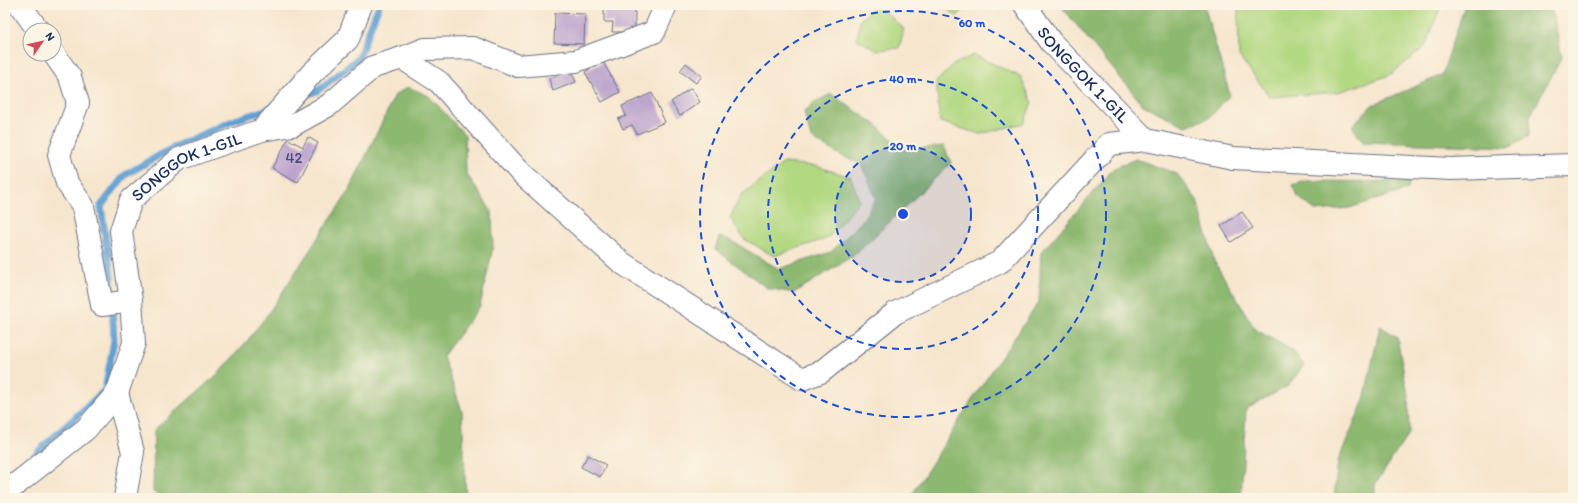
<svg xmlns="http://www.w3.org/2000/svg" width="1578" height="503" viewBox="0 0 1578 503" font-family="Itim,sans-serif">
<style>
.green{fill:#b2d881;stroke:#668470}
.forest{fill:#8db86f;stroke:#547466}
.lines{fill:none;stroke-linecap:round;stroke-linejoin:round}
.stream{stroke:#61a0d3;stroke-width:7}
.building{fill:#bda5ce}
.minor-casing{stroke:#686f85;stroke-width:24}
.minor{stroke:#fff;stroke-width:22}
.ring{fill:none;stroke:#1d4ed8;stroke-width:2;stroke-dasharray:7 5}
.labels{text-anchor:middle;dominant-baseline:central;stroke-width:4;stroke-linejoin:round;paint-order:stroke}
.number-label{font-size:15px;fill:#444c7a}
.street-label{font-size:17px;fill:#1b2f5e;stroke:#fcf5e5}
.centre{fill:#1d4ed8;stroke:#fcf5e5;stroke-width:2}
.ring-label{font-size:12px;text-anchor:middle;font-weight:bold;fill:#1d4ed8;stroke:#fcf5e5;stroke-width:4;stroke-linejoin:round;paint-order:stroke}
</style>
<rect width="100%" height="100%" fill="#fcf5e5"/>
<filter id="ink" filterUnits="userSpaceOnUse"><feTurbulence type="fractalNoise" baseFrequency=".025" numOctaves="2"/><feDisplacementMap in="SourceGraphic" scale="8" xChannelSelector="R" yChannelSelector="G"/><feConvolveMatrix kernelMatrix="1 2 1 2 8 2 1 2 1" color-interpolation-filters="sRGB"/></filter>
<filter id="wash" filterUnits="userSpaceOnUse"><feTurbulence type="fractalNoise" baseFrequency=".012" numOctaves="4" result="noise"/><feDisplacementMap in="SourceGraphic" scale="16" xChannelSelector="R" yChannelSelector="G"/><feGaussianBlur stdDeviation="0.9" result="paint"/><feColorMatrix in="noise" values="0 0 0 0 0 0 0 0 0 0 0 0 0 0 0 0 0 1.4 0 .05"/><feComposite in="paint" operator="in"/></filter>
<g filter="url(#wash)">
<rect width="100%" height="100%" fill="#f7e6ce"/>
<!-- green -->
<g class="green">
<polygon points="877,5 904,29 899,48 876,50 857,39 860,20"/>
<polygon points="941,5 969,5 957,16"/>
<polygon points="1238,5 1441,5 1425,47 1390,75 1338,92 1270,97 1239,56"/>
<polygon points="974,55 1021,77 1032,102 1024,123 980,134 940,122 936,82 953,65"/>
<polygon points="784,163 815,166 851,177 859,201 828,238 774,256 744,239 730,218 741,195"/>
</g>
<!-- forest -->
<g class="forest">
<polygon points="1060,5 1204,5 1230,95 1209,118 1186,126 1143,105"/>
<polygon points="1465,5 1551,5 1562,57 1530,116 1529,136 1510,147 1363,142 1352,126 1372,105 1442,75"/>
<polygon points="408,87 429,96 465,135 466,173 492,212 493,248 480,306 443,356 462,411 466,498 168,498 153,492 154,430 220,372 248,340 268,314 350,189 395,95"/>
<polygon points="831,94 875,124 904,150 944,146 951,163 856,254 794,293 767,288 715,249 719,237 728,239 779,269 831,252 862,221 876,198 861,164 840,155 811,138 804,112 813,103"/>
<polygon points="1136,159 1177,174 1197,200 1214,261 1255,329 1291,350 1304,365 1288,386 1246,409 1241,498 910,498 972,400 1039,302 1041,253 1114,168"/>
<polygon points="1306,181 1409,182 1408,190 1349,208 1316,211 1296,195 1293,185"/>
<polygon points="1380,326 1397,337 1408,395 1409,433 1375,485 1375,498 1334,498 1338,461 1364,400"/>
</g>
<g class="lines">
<!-- stream -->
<g class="stream">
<polyline points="300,97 317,91 358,59 379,5"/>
<polyline points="5,476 30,459 105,390 114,340 111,277 101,206 125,175 174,147 235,120 274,107"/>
</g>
</g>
<g id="blocks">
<!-- building -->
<g class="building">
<polygon points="604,5 635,5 635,32 612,32 613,22 604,22"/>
<polygon points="555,13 585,14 584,44 554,43"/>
<polygon points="603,62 620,92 602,102 585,72"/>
<polygon points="686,63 702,76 696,83 680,71"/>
<polygon points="571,70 576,82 553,91 549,79"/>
<polygon points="691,88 700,102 680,116 671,102"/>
<polygon points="652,93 665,122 637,134 632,125 623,129 618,119 626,116 622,106"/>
<polygon points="308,137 318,143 298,182 272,168 288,139 303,147"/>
<polygon points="1242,212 1253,228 1231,242 1221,226"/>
<polygon points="588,455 606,465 600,477 581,467"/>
</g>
</g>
</g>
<g filter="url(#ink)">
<use href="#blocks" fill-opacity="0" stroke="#686f85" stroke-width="1"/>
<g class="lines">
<defs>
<g id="minor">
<polyline points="20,5 38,30"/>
<path id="s1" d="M1025 5 1051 42 1146 140"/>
<polyline points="54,54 70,77 78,103 59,155 67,183 83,206 102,305 131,301"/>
<polyline points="402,58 425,49 473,48 518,66 576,61 654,32 666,5"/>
<polyline points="262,130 293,125 329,105 373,67 402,58 439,82 520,172 622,263 802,379 821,372 895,313 1000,262 1109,144 1146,140 1233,158 1451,169 1573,165"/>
<polyline points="117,393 133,452 125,498"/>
<path id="s2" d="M5 493 86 429 117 393 134 343 131 301 121 231 131 200 179 159 262 130 312 73 348 39 361 5"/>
</g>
</defs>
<!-- minor casing -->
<use href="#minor" class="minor-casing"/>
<!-- minor -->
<use href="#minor" class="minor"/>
</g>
</g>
<!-- distance rings -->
<circle cx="903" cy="214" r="68" fill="#1d4ed8" fill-opacity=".12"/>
<g class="ring">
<circle cx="903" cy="214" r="68"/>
<circle cx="903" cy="214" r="135"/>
<circle cx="903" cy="214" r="203"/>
</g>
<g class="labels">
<!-- number labels -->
<g class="number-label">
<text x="294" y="158">42</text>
</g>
<!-- street labels -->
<g class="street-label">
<text stroke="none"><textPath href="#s1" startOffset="91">SONGGOK 1-GIL</textPath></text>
<text stroke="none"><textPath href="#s2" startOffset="415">SONGGOK 1-GIL</textPath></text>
</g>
</g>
<circle cx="903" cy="214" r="6" class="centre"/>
<g class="ring-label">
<text x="972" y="27">60 m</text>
<text x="903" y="83">40 m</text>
<text x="903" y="150">20 m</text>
</g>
<!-- margin -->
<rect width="1578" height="503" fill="none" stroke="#fcf5e5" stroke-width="20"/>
<!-- north arrow -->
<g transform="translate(42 42) rotate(56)"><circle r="19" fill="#fcf5e5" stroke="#a2a6af"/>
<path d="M0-3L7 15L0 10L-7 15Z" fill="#d1495b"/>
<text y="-6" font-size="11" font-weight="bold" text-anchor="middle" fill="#1b2f5e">N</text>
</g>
</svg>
